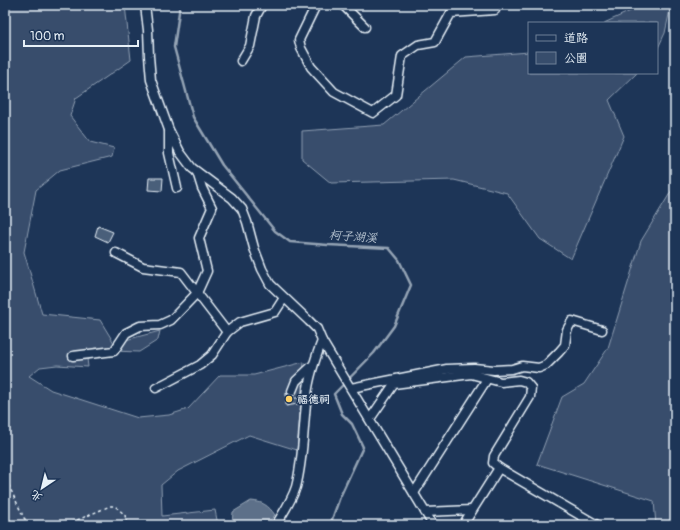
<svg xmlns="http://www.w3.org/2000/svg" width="680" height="530" viewBox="0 0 680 530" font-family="Pangolin,'LXGW WenKai TC',sans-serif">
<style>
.green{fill:#374d6c;stroke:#909fb2}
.water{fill:#5d7089;stroke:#95a4b5}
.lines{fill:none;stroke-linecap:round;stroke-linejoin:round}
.stream{stroke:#95a4b5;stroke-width:2.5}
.building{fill:#495e7a;stroke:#e8f1f8}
.minor-casing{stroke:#e8f1f8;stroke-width:11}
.path{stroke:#e8f1f8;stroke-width:1.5;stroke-dasharray:3 3;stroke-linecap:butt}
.minor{stroke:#1d3557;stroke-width:8}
.poi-dot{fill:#ffd166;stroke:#1d3557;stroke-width:1.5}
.labels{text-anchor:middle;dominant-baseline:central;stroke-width:3;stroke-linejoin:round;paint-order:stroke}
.poi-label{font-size:11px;font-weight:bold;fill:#e8f1f8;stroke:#1d3557;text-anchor:start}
.water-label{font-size:12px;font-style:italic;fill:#b7c4d1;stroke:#1d3557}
</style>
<rect width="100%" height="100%" fill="#1d3557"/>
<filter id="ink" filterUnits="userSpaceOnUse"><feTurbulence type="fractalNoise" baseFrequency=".025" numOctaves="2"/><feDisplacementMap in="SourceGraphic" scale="8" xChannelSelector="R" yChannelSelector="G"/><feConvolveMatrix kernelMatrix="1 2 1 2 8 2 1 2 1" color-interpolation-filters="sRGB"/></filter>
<g filter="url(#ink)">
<!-- green -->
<g class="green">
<polygon points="5,5 125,5 131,60 76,98 70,116 90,142 114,148 112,157 60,170 36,190 24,252 42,314 100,320 114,343 160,331 158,340 139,352 86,350 88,367 57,365 40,367 29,376 51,390 138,418 169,415 188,409 220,375 254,375 304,362 297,450 249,435 178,471 161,485 162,516 215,510 218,525 5,525"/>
<polygon points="644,5 671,5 665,33 657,50 657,23 604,23"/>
<polygon points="529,52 529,73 637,73 609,100 624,136 571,259 540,239 507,193 454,180 331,183 302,159 302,131 384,125 466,57"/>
<polygon points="675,185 675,525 656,525 654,501 537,464 562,397 584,384 608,348 641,241"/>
</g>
<!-- water -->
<path class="water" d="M251 501C263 502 268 505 275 515L266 525H234L232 524 233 512Z"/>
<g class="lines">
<!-- stream -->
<polyline class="stream" points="180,5 174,47 193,117 222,165 275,231 290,242 328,245 389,248 399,260 411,285 394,326 374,353 334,394 342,414 352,424 363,447 340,497 330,525"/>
</g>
<!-- building -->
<g class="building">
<polygon points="149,178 163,178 162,191 148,190"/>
<polygon points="98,226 113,232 108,242 95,236"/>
<polygon points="286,393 292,398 298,398 300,401 298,404 286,406"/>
</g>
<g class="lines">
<defs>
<g id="minor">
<path d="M145 5 148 30 149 56 151 80 169 130 180 152 192 168 232 198 242 209 247 222 254 248 262 269 270 284 309 321 317 329 322 341C315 359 309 376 307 395 303 425 304 456 296 487 292 500 283 513 276 525"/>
<polyline points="316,5 299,40 301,48 311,67 334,92 373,113 396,95 402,56 418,45 435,42 451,13 495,10"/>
<polyline points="343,5 365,27"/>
<polyline points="241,61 250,46 256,16 262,5"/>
<polyline points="169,132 169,153 177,188"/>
<polyline points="116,253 143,267 181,272 227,332 240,322 275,312 284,298"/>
<polyline points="322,341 433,525"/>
<polyline points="73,356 114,351 126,333 140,326 160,325 171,320 197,293 207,271 199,238 212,208 202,188 197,172"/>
<polyline points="156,388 200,365 212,355 227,332"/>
<polyline points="351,388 447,369 474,368 494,370 512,369 522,366 539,368 546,365 559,352 565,345 567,330 572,321 602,330"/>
<polyline points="292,391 296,381 313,365"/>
<polyline points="370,419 394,384 471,374 501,382 519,380 526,382 531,388 530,397 494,456 493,463 499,468"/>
<polyline points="414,493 487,379"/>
<polyline points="425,512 472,510"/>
<polyline points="463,525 499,468 597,525"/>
</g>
</defs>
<!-- minor casing -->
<use href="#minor" class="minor-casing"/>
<!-- path -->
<g class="path">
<polyline points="5,480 8,484 24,518 30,525"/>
<polyline points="66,525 110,506 115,506 125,515 127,525"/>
</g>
<!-- minor -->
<use href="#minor" class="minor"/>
</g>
</g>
<!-- markers -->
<circle class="poi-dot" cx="289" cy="399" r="4"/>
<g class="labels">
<!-- poi labels -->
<g class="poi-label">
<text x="297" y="399">福德祠</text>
</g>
<!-- water labels -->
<g class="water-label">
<text transform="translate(353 237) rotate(4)">柯子湖溪</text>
</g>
</g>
<!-- margin -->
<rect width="680" height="530" fill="none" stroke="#1d3557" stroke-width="20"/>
<rect x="10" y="10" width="660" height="510" fill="none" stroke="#e8f1f8" stroke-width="1.5" filter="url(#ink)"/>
<!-- legend -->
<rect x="528" y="22" width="130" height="52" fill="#1d3557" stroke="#6e8097"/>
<rect x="536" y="35" width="20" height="6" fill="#1d3557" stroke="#6e8097"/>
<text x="564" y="42" font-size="12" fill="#e8f1f8">道路</text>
<rect x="536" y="52" width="20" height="12" fill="#374d6c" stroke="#6e8097"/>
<text x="564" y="62" font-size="12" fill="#e8f1f8">公園</text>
<!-- north arrow -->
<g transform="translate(42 488) rotate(215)" stroke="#1d3557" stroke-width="3" paint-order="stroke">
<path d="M0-3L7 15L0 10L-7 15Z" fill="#e8f1f8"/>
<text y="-6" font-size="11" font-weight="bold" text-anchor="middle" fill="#e8f1f8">北</text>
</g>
<!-- scale -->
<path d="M24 40v6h114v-6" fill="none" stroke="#e8f1f8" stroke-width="2"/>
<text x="30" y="40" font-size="12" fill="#e8f1f8" stroke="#1d3557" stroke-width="3" paint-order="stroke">100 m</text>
</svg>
